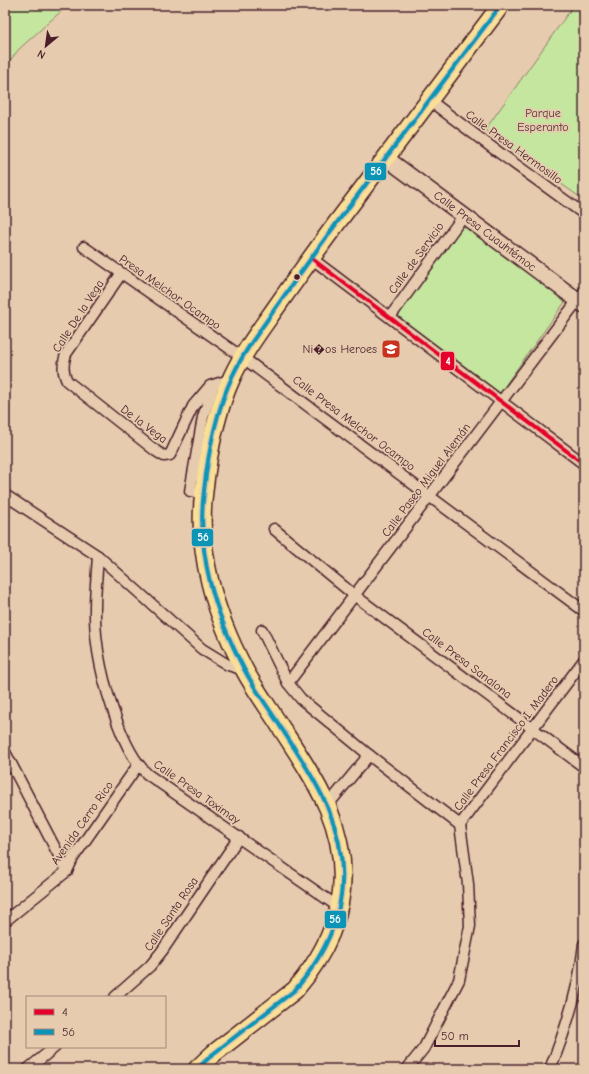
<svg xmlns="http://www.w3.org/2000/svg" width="589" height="1074" viewBox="0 0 589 1074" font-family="'Comic Neue',sans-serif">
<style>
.green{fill:#c5e69f;stroke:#888265}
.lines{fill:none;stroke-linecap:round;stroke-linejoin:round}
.street-casing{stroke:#4a1f2b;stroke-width:13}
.secondary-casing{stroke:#4a1f2b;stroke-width:18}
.primary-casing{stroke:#4a1f2b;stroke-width:20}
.street{stroke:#e6cbae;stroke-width:10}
.secondary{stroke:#e6cbae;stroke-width:15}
.primary{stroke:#fadf96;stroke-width:17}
.bus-1-casing{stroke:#e6cbae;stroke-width:7}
.bus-2-casing{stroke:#e6cbae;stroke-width:7}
.bus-1{stroke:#e4002b;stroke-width:4}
.bus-2{stroke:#0b94b6;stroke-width:4}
.bus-dot{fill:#4a1f2b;stroke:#e6cbae;stroke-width:1.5}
.labels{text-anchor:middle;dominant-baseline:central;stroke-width:3.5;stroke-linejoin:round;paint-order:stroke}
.park-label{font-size:12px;fill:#563337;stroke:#e6cbae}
.street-label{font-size:12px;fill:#4a1f2b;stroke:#e6cbae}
.poi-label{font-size:12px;fill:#4a1f2b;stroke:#e6cbae;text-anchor:end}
.line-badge{stroke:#e6cbae;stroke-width:1.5}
.badge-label{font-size:11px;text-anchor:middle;font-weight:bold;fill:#fff}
</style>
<rect width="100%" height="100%" fill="#e6cbae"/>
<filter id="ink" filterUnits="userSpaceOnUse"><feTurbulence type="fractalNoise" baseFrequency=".025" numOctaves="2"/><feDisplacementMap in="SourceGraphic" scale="8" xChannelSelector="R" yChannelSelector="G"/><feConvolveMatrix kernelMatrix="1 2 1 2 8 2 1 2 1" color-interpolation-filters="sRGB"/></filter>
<g filter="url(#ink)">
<!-- green -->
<g class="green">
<polygon points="5,5 68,5 19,49 5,67"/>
<polygon points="574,5 584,5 584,200 485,130"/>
<polygon points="465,220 567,299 499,394 395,316"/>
</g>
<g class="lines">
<defs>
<g id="street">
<polyline points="429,100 490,146 584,214"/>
<polyline points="84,247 242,357 584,611"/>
<polyline points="311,258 584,464"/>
<path d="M121 274 66 354C63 364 62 371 67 381L156 451 164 456 170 455 193 406 210 386 232 379"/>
<polyline points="390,317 464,215"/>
<polyline points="203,493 190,491 203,417 214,385"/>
<polyline points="5,495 98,556 202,649 228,665 245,670"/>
<polyline points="274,529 354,595 584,767"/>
<path d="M98 556C97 573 95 591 95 608 94 648 104 687 118 724 125 743 133 760 147 774L340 908"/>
<polyline points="262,630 288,683 301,699 369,755 460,825"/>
<polyline points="288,683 584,292"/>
<polyline points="5,752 67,871"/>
<polyline points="327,806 369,755"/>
<polyline points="5,921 67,871 73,858 138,765"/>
<polyline points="115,997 150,966 162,951 239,837"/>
<polyline points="28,1069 55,1047"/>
<polyline points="407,1069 424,1048 459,980 470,926 468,884 460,825 584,660"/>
<path d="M550 1069C565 1032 580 984 584 944"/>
</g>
<polyline id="secondary" points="386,158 584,305"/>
<path id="primary" d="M197 1069 213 1054 295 990C342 935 356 876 328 808 315 779 297 752 280 726 268 707 254 688 244 669 215 613 196 554 204 491 208 453 216 412 232 377 244 351 261 329 277 306 296 279 316 251 336 224 390 153 444 81 498 9L500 5"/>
</defs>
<!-- street casing -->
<use href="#street" class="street-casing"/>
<!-- secondary casing -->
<use href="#secondary" class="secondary-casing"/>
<!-- primary casing -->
<use href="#primary" class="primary-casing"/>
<!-- street -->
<use href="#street" class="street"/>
<!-- secondary -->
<use href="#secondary" class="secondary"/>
<!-- primary -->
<use href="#primary" class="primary"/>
<defs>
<polyline id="bus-1" points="311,258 584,464"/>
<path id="bus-2" d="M197 1069 213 1054 295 990C342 935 356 876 328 808 315 779 297 752 280 726 268 707 254 688 244 669 215 613 196 554 204 491 208 453 216 412 232 377 244 351 261 329 277 306 296 279 316 251 336 224 390 153 444 81 498 9L500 5"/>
</defs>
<!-- bus-1 casing -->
<use href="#bus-1" class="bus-1-casing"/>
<!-- bus-2 casing -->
<use href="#bus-2" class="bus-2-casing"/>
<!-- bus-1 -->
<use href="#bus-1" class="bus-1"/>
<!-- bus-2 -->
<use href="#bus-2" class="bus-2"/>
</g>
</g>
<!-- icons -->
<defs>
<symbol id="school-square" viewBox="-11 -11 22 22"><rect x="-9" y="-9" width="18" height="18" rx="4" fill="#c8321e" stroke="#e6cbae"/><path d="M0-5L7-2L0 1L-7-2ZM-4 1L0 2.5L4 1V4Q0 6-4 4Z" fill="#fff"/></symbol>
</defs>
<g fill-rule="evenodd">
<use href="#school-square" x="380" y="338" width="22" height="22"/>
</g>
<!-- markers -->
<circle class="bus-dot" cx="297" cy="277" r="3.5"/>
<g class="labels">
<!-- park labels -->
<g class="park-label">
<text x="543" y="113">Parque<tspan x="543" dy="14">Esperanto</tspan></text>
</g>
<!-- street labels -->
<g class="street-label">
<text transform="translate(514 147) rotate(36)">Calle Presa Hermosillo</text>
<text transform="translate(485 231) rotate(37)">Calle Presa Cuauhtémoc</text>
<text transform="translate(416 258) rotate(-54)">Calle de Servicio</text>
<text transform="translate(170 292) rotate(35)">Presa Melchor Ocampo</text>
<text transform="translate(78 316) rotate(-57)">Calle De la Vega</text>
<text transform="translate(354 423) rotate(37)">Calle Presa Melchor Ocampo</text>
<text transform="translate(144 424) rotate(37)">De la Vega</text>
<text transform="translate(426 480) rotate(-53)">Calle Paseo Miguel Alemán</text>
<text transform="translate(467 663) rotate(37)">Calle Presa Sanalona</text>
<text transform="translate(506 743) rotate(-53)">Calle Presa Francisco I. Madero</text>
<text transform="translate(197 792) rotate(35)">Calle Presa Toximay</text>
<text transform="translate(82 823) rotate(-55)">Avenida Cerro Rico</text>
<text transform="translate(171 914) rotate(-56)">Calle Santa Rosa</text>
</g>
<!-- poi labels -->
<g class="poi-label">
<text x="377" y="349">Ni�os Heroes</text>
</g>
</g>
<g class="line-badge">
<rect x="364" y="162" width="23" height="19" rx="4" fill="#0b94b6"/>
<rect x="440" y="351" width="15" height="20" rx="4" fill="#e4002b"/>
<rect x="191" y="528" width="23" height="19" rx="4" fill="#0b94b6"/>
<rect x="324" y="910" width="23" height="19" rx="4" fill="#0b94b6"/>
</g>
<g class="badge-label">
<text x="376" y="175">56</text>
<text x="448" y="365">4</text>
<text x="203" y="541">56</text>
<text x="335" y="923">56</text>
</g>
<!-- margin -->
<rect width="589" height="1074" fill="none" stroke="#e6cbae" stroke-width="20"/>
<rect x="10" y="10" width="569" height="1054" fill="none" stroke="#4a1f2b" stroke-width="1.5" filter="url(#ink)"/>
<!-- legend -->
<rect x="26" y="996" width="140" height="52" fill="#e6cbae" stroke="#a8867a"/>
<rect x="34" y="1009" width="20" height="6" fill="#e4002b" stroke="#a8867a"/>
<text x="62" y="1016" font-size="12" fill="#4a1f2b">4</text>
<rect x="34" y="1029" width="20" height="6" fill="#0b94b6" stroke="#a8867a"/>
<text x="62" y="1036" font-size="12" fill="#4a1f2b">56</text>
<!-- north arrow -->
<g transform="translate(46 46) rotate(209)" stroke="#e6cbae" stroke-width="3" paint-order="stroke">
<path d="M0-3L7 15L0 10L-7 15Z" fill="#4a1f2b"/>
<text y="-6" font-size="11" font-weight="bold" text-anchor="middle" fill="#4a1f2b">N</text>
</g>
<!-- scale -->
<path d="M435 1040v6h84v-6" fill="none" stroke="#4a1f2b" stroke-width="2"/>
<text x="441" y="1040" font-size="12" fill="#4a1f2b" stroke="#e6cbae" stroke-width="3" paint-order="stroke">50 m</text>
</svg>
